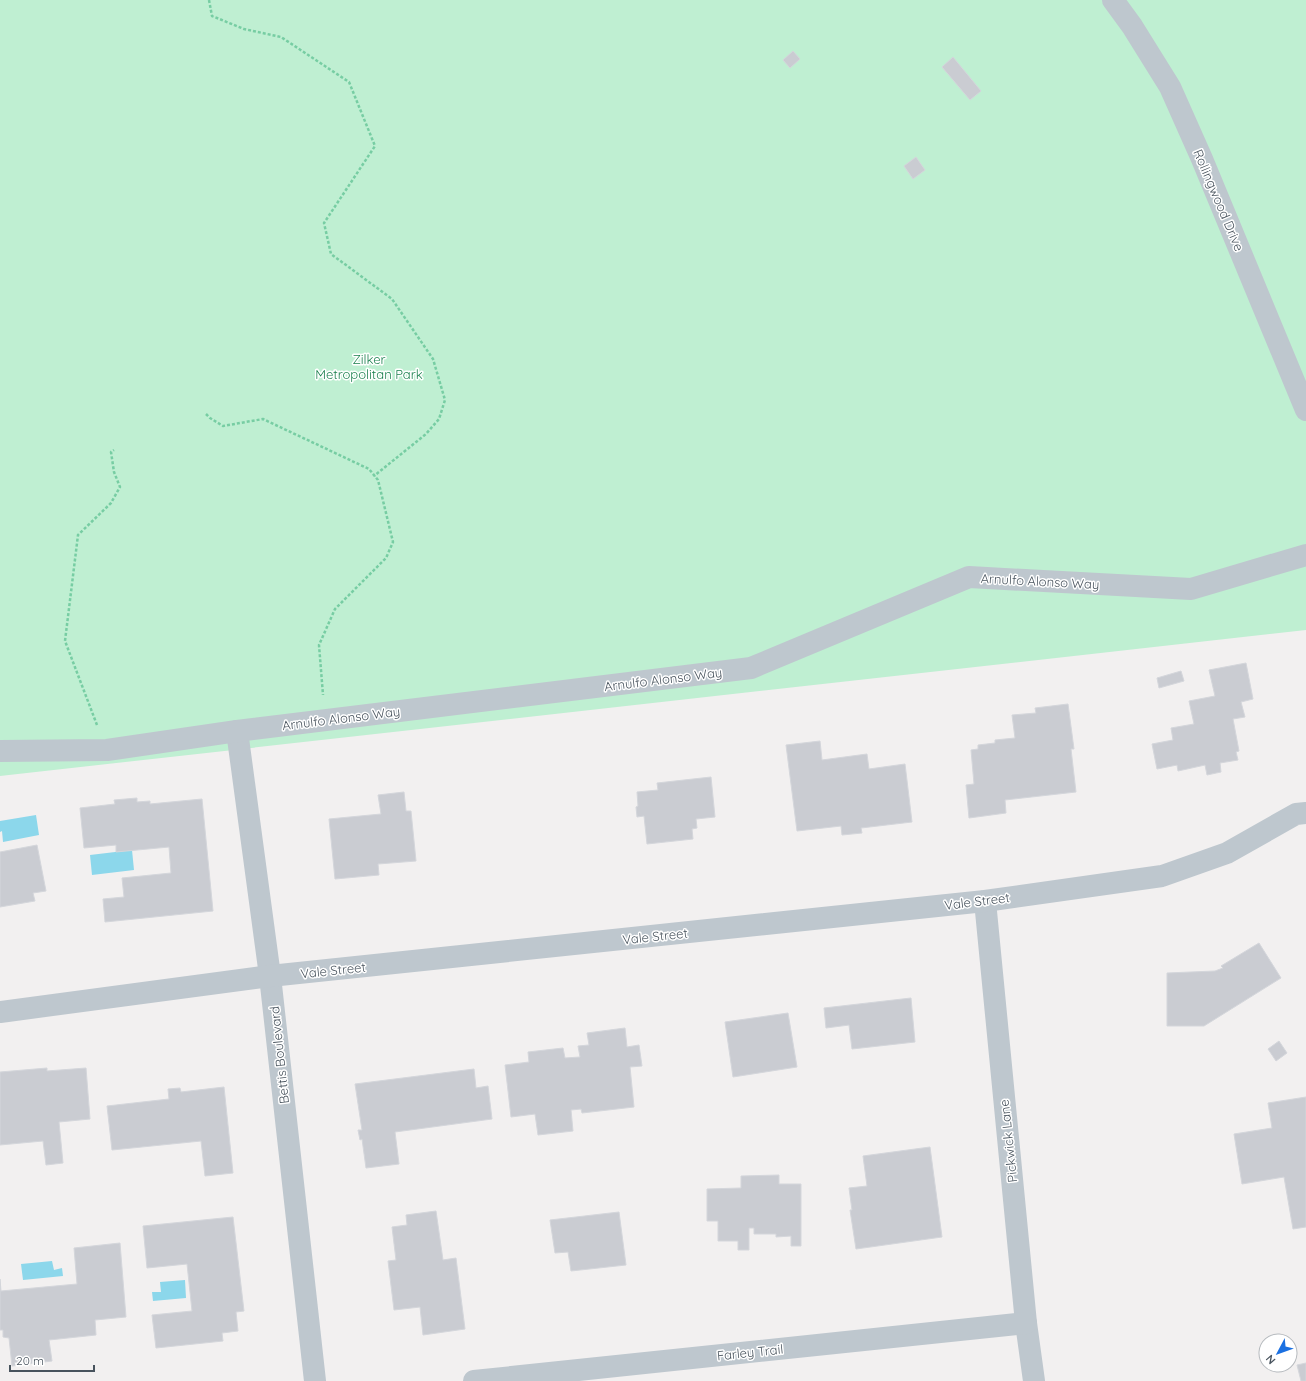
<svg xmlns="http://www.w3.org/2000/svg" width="1306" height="1381" viewBox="0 0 1306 1381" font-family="Quicksand,sans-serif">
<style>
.green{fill:#bfefd2}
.water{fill:#8cd7eb}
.building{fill:#caccd2;stroke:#d4d6db}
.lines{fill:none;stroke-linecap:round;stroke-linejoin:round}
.path{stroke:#77cda3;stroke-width:2.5;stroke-dasharray:3 2;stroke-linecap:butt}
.minor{stroke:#bec7ce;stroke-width:22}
.labels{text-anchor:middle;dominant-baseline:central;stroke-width:3;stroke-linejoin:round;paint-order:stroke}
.street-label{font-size:13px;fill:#48535d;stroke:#fff}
.park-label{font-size:13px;fill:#187f4c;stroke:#fff}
</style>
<rect width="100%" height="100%" fill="#f2f0f0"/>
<!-- green -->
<polygon class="green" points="0,0 1306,0 1306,630 0,776"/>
<!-- water -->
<g class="water">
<polygon points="36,815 39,835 3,842 2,831 0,832 0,821"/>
<polygon points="132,850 134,870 92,875 90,855"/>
<polygon points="52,1261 54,1270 62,1268 63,1276 23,1280 21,1264"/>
<polygon points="185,1280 186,1298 153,1301 152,1292 161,1292 160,1282"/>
</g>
<!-- building -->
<g class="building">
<polygon points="793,51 800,59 790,68 783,60"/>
<polygon points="953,57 981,91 970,100 942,67"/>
<polygon points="916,157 925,170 913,179 904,166"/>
<polygon points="1246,663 1253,699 1241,702 1245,717 1233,719 1239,751 1236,752 1238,760 1220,763 1221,772 1207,775 1205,765 1178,771 1177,765 1157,769 1152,744 1173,740 1171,728 1194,724 1189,701 1215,696 1209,670"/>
<polygon points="1181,671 1184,681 1159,688 1157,678"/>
<polygon points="1068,704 1074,749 1071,749 1076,792 1005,800 1006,813 969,818 966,785 974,784 971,750 978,749 978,745 995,743 995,740 1015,738 1012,715 1036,713 1035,708"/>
<polygon points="820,741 822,760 867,754 869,769 905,764 912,822 861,828 862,833 842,835 841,826 797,831 786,745"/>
<polygon points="711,777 715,817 696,819 697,828 692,829 693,839 647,844 644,816 637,817 636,807 638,806 637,792 658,790 657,783"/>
<polygon points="404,792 406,811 411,811 416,861 378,864 379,875 335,879 329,819 381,814 378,795"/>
<polygon points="137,798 137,802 150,801 150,804 202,799 213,911 105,922 103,899 124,897 122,878 171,873 169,847 116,852 116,845 84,848 80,808 115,804 114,800"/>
<polygon points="37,845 46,891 33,893 35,901 0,907 0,852"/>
<polygon points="1259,943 1281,978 1204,1026 1167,1026 1167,973 1215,971 1223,968 1221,966"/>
<polygon points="911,998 915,1042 852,1049 849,1025 826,1028 824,1008"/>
<polygon points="788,1013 797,1067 733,1077 725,1022"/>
<polygon points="625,1028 627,1047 639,1045 642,1066 630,1067 634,1107 582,1113 581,1109 571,1110 573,1131 538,1135 535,1114 511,1117 505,1065 529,1062 528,1052 563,1048 565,1058 580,1057 578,1046 589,1045 587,1033"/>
<polygon points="1279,1041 1287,1053 1276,1061 1268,1049"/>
<polygon points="47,1068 47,1071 86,1068 90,1119 59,1122 63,1163 46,1165 43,1141 0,1145 0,1072"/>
<polygon points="474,1069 476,1088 488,1086 492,1119 395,1132 399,1164 366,1168 362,1139 360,1140 358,1130 362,1130 355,1084"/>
<polygon points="224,1087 233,1173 205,1176 201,1141 112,1150 107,1106 169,1099 168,1089 180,1088 181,1092"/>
<polygon points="1306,1097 1306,1227 1293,1229 1284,1177 1242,1184 1234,1134 1272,1128 1268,1103"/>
<polygon points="930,1147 942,1237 856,1249 850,1210 852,1210 849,1188 867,1186 863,1156"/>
<polygon points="779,1175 779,1184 801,1184 801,1246 791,1246 791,1236 776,1237 776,1234 754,1234 754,1228 749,1228 749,1250 738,1250 738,1241 718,1241 718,1221 707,1221 707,1189 741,1188 741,1176"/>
<polygon points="436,1211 443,1260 456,1258 465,1329 423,1335 420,1307 394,1310 388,1261 396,1260 392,1227 407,1225 406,1215"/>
<polygon points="619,1212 626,1265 571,1271 568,1252 555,1253 550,1220"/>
<polygon points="233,1217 244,1311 236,1312 238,1331 222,1333 223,1341 156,1348 152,1315 192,1311 187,1264 147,1268 143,1226"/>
<polygon points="120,1243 126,1317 95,1320 96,1335 49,1340 52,1361 12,1366 9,1338 3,1337 3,1330 0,1330 0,1279 1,1291 77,1284 74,1248"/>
<polygon points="1306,1363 1306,1381 1301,1381 1297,1365"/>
</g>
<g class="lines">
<!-- path -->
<g class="path">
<polyline points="209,0 212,16 244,29 281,37 349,82 375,146 324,223 331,254 392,299 433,359 445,400 439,419 426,434 374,476"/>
<polyline points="206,414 210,418 223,426 263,419 369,469 378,480 393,542 386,558 335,609 319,645 323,695"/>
<polyline points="97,725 65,641 78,535 111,503 120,487 114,472 111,452 114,450"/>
</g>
<!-- minor -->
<g class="minor">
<polyline points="1113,0 1132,26 1170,87 1202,159 1306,410"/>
<polyline points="237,731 270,976 315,1381"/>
<polyline points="0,751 107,750 237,731 751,668 969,577 1191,589 1306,555"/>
<polyline points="985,901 1026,1323 1034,1381"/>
<polyline points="0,1012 270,976 985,901 1162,876 1227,853 1296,814 1306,813"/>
<polyline points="474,1381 1026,1323"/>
</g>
</g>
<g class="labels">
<!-- street labels -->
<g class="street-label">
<text transform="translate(1219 200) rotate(67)">Rollingwood Drive</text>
<text transform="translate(1040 581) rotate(3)">Arnulfo Alonso Way</text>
<text transform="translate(663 679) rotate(-7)">Arnulfo Alonso Way</text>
<text transform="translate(341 718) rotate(-7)">Arnulfo Alonso Way</text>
<text transform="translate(977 901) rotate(-7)">Vale Street</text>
<text transform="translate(655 936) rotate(-6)">Vale Street</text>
<text transform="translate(333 970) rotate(-6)">Vale Street</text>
<text transform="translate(279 1055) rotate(-96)">Bettis Boulevard</text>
<text transform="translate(1008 1141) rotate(-96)">Pickwick Lane</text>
<text transform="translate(750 1352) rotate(-6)">Farley Trail</text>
</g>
<!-- park labels -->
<g class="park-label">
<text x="369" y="359">Zilker<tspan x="369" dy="15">Metropolitan Park</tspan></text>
</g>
</g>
<!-- north arrow -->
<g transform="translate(1278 1353) rotate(229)"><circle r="19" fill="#ffffff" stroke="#b6babe"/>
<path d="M0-3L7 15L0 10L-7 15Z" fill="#1b70e1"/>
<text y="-6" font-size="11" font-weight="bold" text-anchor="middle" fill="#48535d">N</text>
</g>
<!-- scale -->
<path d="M10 1365v6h84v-6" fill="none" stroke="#48535d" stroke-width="2"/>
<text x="16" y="1365" font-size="12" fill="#48535d" stroke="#ffffff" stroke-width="3" paint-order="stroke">20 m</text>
</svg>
